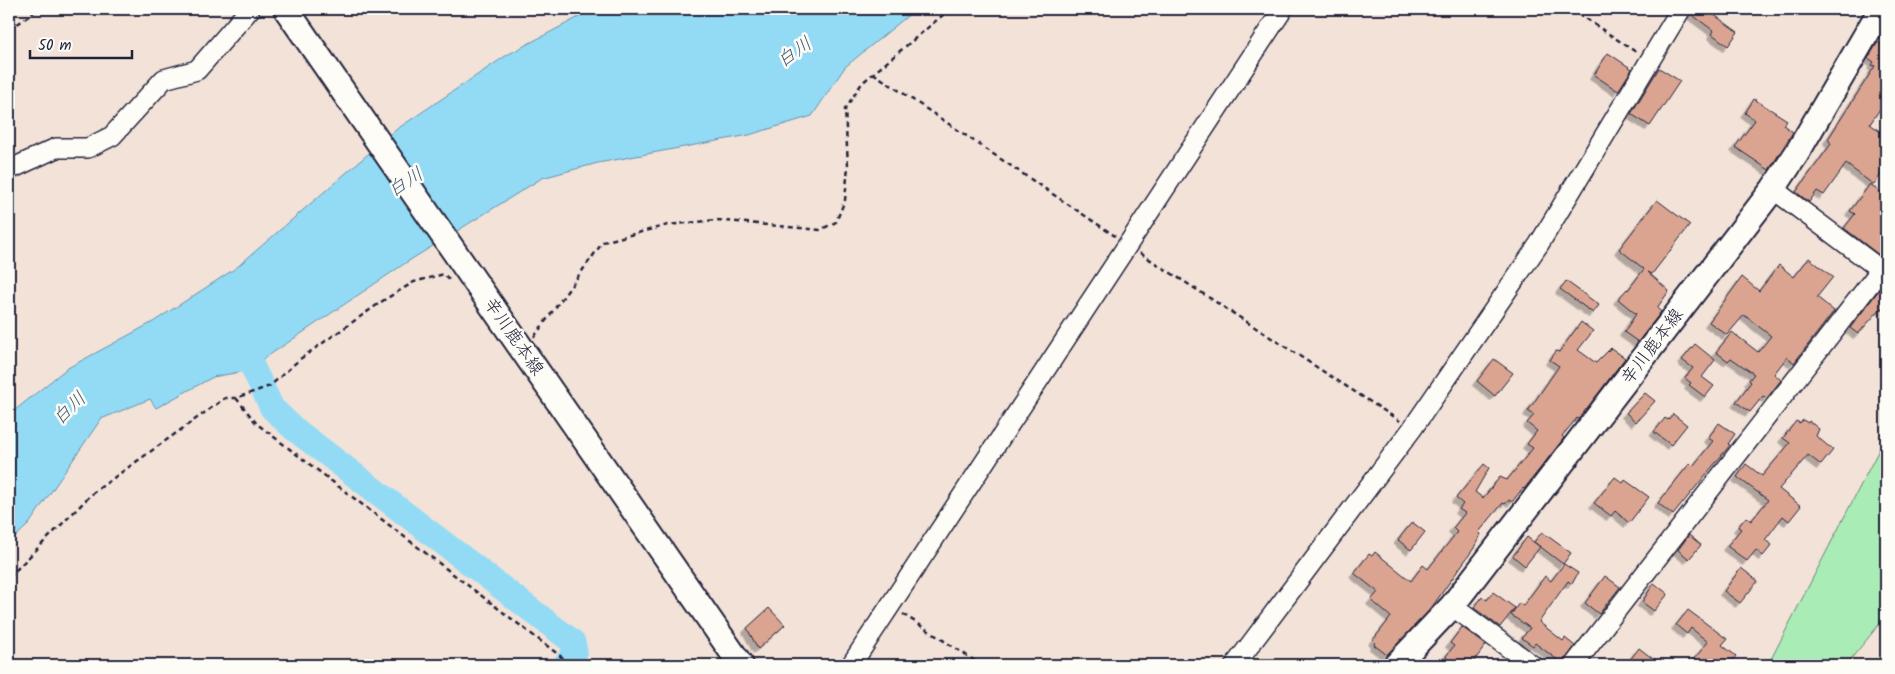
<svg xmlns="http://www.w3.org/2000/svg" width="1895" height="674" viewBox="0 0 1895 674" font-family="Kalam,'Klee One',sans-serif">
<style>
.green{fill:#a9ecb6;stroke:#668778}
.water{fill:#93dbf5;stroke:#6691ab}
.lines{fill:none;stroke-linecap:round;stroke-linejoin:round}
.river{stroke:#93dbf5;stroke-width:25}
.building{fill:#daa491;stroke:#22223b;filter:url(#shadow)}
.minor-casing{stroke:#22223b;stroke-width:22}
.major-casing{stroke:#22223b;stroke-width:28}
.path{stroke:#22223b;stroke-width:2.5;stroke-dasharray:5 4;stroke-linecap:butt}
.minor{stroke:#fdfcf7;stroke-width:19}
.major{stroke:#fdfcf7;stroke-width:24}
.labels{text-anchor:middle;dominant-baseline:central;stroke-width:5;stroke-linejoin:round;paint-order:stroke}
.street-label{font-size:18px;fill:#22223b;stroke:#fdfcf7}
.water-label{font-size:19px;font-style:italic;fill:#445a73;stroke:#fdfcf7}
</style>
<defs>
<filter id="shadow"><feDropShadow dx="-4.5" dy="4.5" stdDeviation="0" flood-color="#0004"/></filter>
</defs>
<rect width="100%" height="100%" fill="#f2e2d8"/>
<filter id="ink" filterUnits="userSpaceOnUse"><feTurbulence type="fractalNoise" baseFrequency=".02" numOctaves="2"/><feDisplacementMap in="SourceGraphic" scale="10" xChannelSelector="R" yChannelSelector="G"/><feConvolveMatrix kernelMatrix="1 2 1 2 8 2 1 2 1" color-interpolation-filters="sRGB"/></filter>
<g filter="url(#ink)">
<!-- green -->
<polygon class="green" points="1886,436 1886,616 1846,665 1768,665"/>
<!-- water -->
<polygon class="water" points="594,9 916,9 845,67 812,116 749,135 598,163 542,178 407,262 268,356 240,372 213,377 156,408 150,399 101,419 29,524 9,543 9,415 66,369 153,322 236,268 397,129 507,55"/>
<g class="lines">
<!-- river -->
<polyline class="river" points="246,335 245,351 272,408 293,428 573,642 575,652 565,665"/>
</g>
<!-- building -->
<g class="building">
<polygon points="1692,9 1706,9 1738,32 1728,46 1712,34 1714,31 1691,14"/>
<polygon points="1878,42 1884,47 1886,44 1886,100 1870,124 1886,136 1886,167 1874,185 1846,164 1824,195 1817,191 1809,202 1796,192 1831,144 1828,139 1875,66 1872,65 1874,62 1868,58"/>
<polygon points="1608,53 1632,69 1618,91 1594,75"/>
<polygon points="1659,68 1680,81 1650,126 1631,114"/>
<polygon points="1754,99 1787,120 1783,125 1793,132 1769,170 1735,147 1755,120 1745,113"/>
<polygon points="1870,184 1886,196 1886,248 1879,255 1844,228 1855,214 1850,211"/>
<polygon points="1657,200 1690,225 1652,274 1648,272 1669,291 1657,308 1661,312 1638,342 1624,332 1636,314 1618,299 1627,289 1628,290 1644,269 1619,249"/>
<polygon points="1809,258 1833,277 1817,297 1834,311 1794,363 1787,357 1774,374 1781,380 1767,398 1763,396 1750,412 1736,402 1751,382 1749,380 1754,374 1731,358 1728,361 1716,352 1732,332 1758,352 1771,336 1744,315 1727,335 1709,322 1742,277 1759,291 1779,265 1794,277"/>
<polygon points="1566,281 1599,305 1593,313 1560,289"/>
<polygon points="1886,281 1886,312 1881,308 1858,334 1850,328"/>
<polygon points="1581,322 1593,331 1578,350 1596,363 1611,348 1625,358 1579,419 1577,418 1562,436 1564,438 1524,489 1523,488 1512,502 1509,500 1505,504 1503,503 1479,532 1481,534 1474,548 1429,611 1387,655 1374,645 1375,642 1373,640 1391,617 1371,600 1378,592 1354,573 1369,554 1372,556 1375,552 1411,581 1423,565 1428,569 1457,532 1453,528 1465,513 1459,509 1463,504 1456,498 1484,464 1489,468 1475,492 1483,498 1500,477 1507,480 1533,448 1527,444 1537,431 1527,423 1534,415 1528,411 1559,366 1550,360 1556,351 1559,352"/>
<polygon points="1695,344 1715,360 1702,377 1714,386 1705,397 1689,385 1691,383 1685,378 1693,368 1682,360"/>
<polygon points="1494,359 1513,373 1495,396 1477,381"/>
<polygon points="1645,393 1655,401 1636,422 1626,413"/>
<polygon points="1673,414 1687,425 1671,445 1654,432 1665,418 1668,420"/>
<polygon points="1803,420 1808,423 1809,421 1819,429 1816,436 1833,450 1821,465 1808,455 1779,489 1801,506 1789,521 1783,516 1765,540 1772,545 1763,556 1756,550 1747,561 1727,546 1741,529 1738,527 1746,517 1751,521 1768,500 1737,477 1746,464 1762,476 1790,443 1783,438 1796,421 1800,423"/>
<polygon points="1719,423 1735,434 1728,444 1730,445 1673,515 1658,503 1690,463 1693,466 1713,441 1708,438"/>
<polygon points="1615,477 1623,483 1625,480 1649,497 1629,523 1615,511 1611,516 1594,503"/>
<polygon points="1412,522 1425,532 1411,550 1398,540"/>
<polygon points="1542,532 1571,553 1563,564 1534,542"/>
<polygon points="1689,535 1701,545 1689,559 1678,550"/>
<polygon points="1527,537 1540,547 1525,566 1513,556"/>
<polygon points="1564,564 1578,573 1572,584 1568,581 1539,622 1563,641 1565,638 1575,646 1563,664 1535,643 1533,646 1522,638 1530,628 1511,615 1519,603 1523,606 1545,576 1551,581"/>
<polygon points="1741,568 1758,581 1740,603 1724,591"/>
<polygon points="1605,576 1620,587 1599,614 1585,603"/>
<polygon points="1654,583 1668,594 1654,611 1642,602"/>
<polygon points="1493,592 1515,608 1500,627 1474,608 1482,597 1487,600"/>
<polygon points="769,608 785,625 758,649 747,628"/>
<polygon points="1688,610 1727,639 1722,645 1736,656 1729,665 1689,665 1708,642 1691,628 1687,634 1676,625"/>
<polygon points="1462,627 1486,645 1471,665 1449,665 1446,656 1454,646 1450,643"/>
<polygon points="1639,648 1661,665 1626,665"/>
</g>
<g class="lines">
<defs>
<g id="minor">
<polyline points="9,170 56,148 88,148 112,136 164,79 197,70 250,9"/>
<polyline points="1773,189 1881,270"/>
<polyline points="1452,606 1532,665"/>
<polyline points="851,665 1283,9"/>
<polyline points="1235,665 1412,429 1539,244 1681,9"/>
<polyline points="1574,665 1886,263"/>
</g>
<g id="major">
<polyline points="286,9 741,665"/>
<polyline points="1396,665 1452,606 1773,189 1797,153 1881,9"/>
</g>
</defs>
<!-- minor casing -->
<use href="#minor" class="minor-casing"/>
<!-- major casing -->
<use href="#major" class="major-casing"/>
<!-- path -->
<g class="path">
<polyline points="1571,9 1636,52"/>
<polyline points="9,28 19,23 38,9"/>
<polyline points="873,73 1115,236"/>
<polyline points="1140,253 1400,421"/>
<polyline points="534,337 603,242 668,225 716,220 820,230 836,222 845,200 848,166 845,109 862,83 950,9"/>
<polyline points="236,398 257,424 572,665"/>
<polyline points="9,577 94,492 225,398 236,398 270,386 300,359 384,300 414,282 444,274 451,282"/>
<polyline points="903,614 981,665"/>
</g>
<!-- minor -->
<use href="#minor" class="minor"/>
<!-- major -->
<use href="#major" class="major"/>
</g>
</g>
<g class="labels">
<!-- street labels -->
<g class="street-label">
<text transform="translate(513 337) rotate(55)">辛川鹿本線</text>
<text transform="translate(1653 347) rotate(-53)">辛川鹿本線</text>
</g>
<!-- water labels -->
<g class="water-label">
<text transform="translate(795 53) rotate(-35)">白川</text>
<text transform="translate(406 183) rotate(-33)">白川</text>
<text transform="translate(70 409) rotate(-44)">白川</text>
</g>
</g>
<!-- margin -->
<rect width="1895" height="674" fill="none" stroke="#fdfcf7" stroke-width="30"/>
<rect x="15" y="15" width="1865" height="644" fill="none" stroke="#22223b" stroke-width="2" filter="url(#ink)"/>
<!-- scale -->
<path d="M30 50v8h102v-8" fill="none" stroke="#22223b" stroke-width="2.5"/>
<text x="38" y="50" font-size="15" fill="#22223b" stroke="#fdfcf7" stroke-width="4" paint-order="stroke">50 m</text>
</svg>
